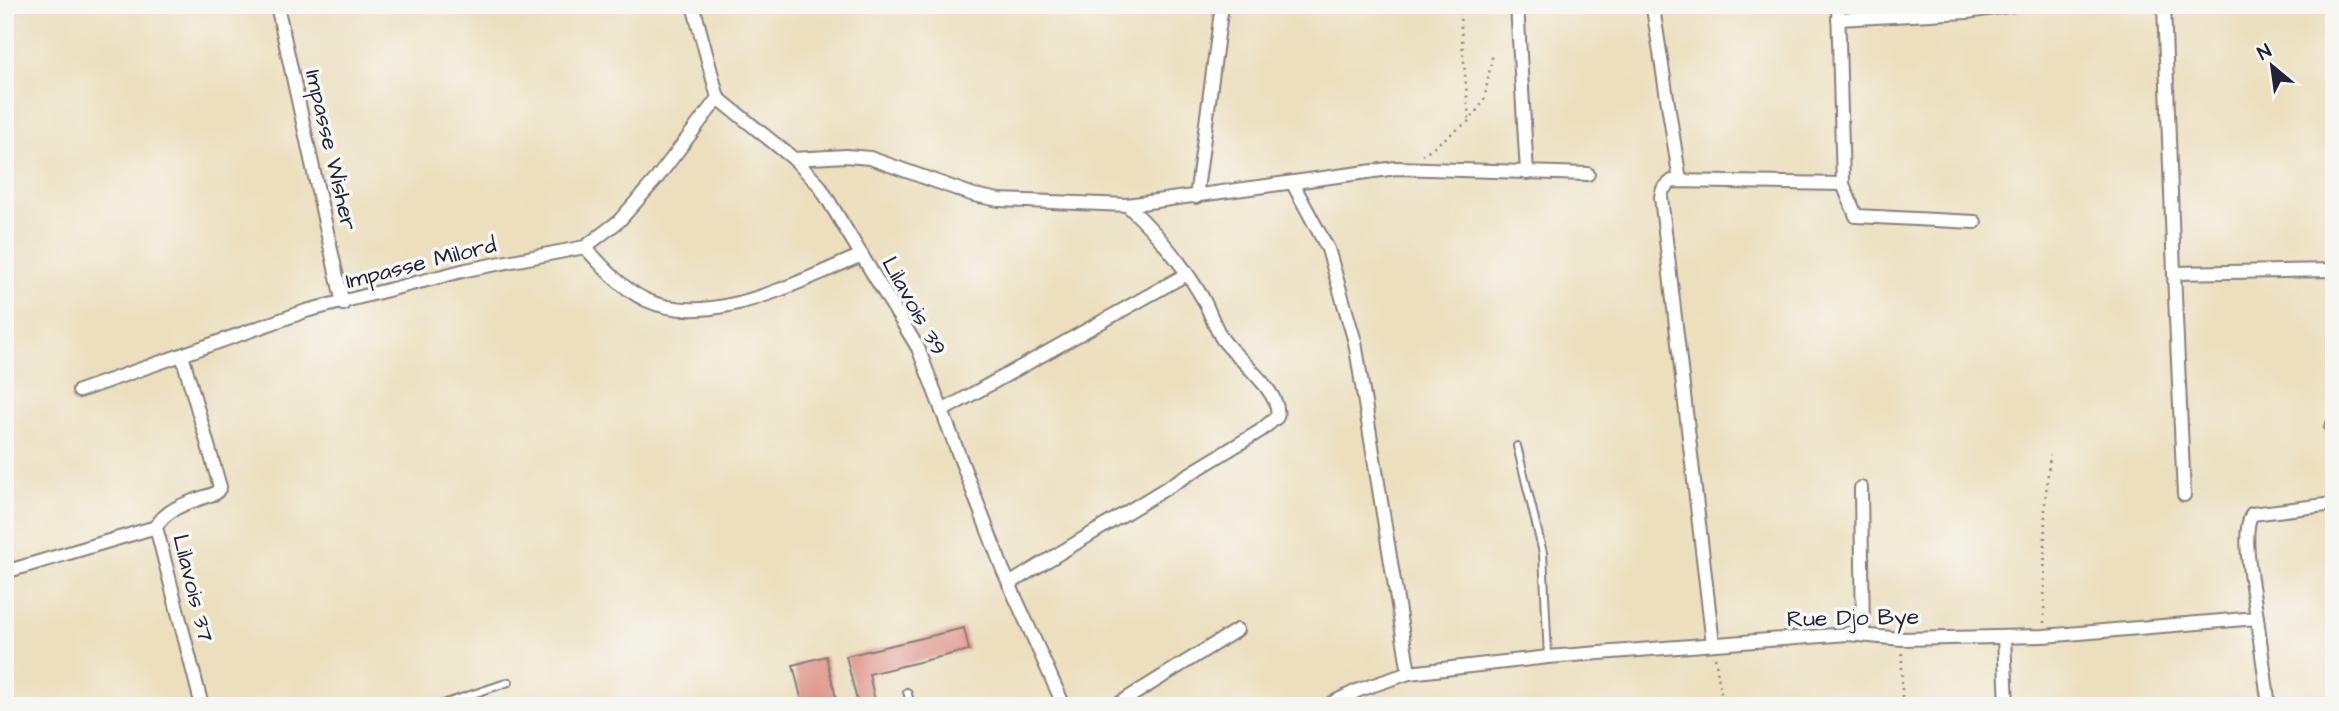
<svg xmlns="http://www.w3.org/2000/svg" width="2339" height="711" viewBox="0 0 2339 711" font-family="'Architects Daughter',sans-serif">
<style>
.building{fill:#df9589}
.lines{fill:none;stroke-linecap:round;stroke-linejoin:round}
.lane-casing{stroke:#86807c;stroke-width:10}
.street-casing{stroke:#86807c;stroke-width:16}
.path{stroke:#86807c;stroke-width:2.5;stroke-dasharray:2 5;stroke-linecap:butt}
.lane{stroke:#fff;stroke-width:6}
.street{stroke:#fff;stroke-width:12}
.labels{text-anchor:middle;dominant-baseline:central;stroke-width:7;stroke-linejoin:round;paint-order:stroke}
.street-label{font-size:23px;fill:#22223b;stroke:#f6f6f2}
</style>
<rect width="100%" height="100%" fill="#f6f6f2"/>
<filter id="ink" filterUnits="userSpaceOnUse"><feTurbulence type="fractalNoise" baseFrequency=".0143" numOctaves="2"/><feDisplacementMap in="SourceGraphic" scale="14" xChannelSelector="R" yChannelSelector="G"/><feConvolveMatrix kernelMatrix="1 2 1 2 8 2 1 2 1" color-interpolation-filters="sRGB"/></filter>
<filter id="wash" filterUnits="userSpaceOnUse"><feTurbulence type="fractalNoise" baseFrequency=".00686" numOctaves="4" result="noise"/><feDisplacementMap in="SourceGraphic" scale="28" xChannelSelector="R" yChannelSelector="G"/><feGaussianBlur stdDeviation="1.57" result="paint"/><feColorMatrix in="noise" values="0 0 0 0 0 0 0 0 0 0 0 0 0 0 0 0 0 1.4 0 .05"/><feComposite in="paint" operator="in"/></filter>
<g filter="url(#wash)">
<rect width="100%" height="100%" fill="#ebdfbd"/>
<g id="blocks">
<!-- building -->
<g class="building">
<polygon points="964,628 969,650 869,674 875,701 858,705 846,656"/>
<polygon points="826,656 838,706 803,706 793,665"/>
</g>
</g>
</g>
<g filter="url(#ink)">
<use href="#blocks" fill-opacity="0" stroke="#86807c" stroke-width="2"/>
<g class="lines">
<defs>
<g id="lane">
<polyline points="1517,446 1543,553 1548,657"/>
<polyline points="907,692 912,706"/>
<polyline points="437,706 509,682"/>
</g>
<g id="street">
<polyline points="277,5 343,304"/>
<polyline points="693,5 718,98 794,159 819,185 918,348 1003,570 1064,706"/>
<polyline points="1517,5 1527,173"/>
<polyline points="1838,5 1843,184 1856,216 1975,222"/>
<polyline points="2164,5 2174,273 2334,270"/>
<polyline points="1653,8 1680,181"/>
<polyline points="1838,19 1967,12 2013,5"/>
<polyline points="794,159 846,156 870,158 974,195 999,200 1127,205 1396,168 1588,174"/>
<polyline points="1293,184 1328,249 1355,342 1409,673"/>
<polyline points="1196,197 1222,5"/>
<path d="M585 247C603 267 621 288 646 300 711 330 801 280 862 255"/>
<polyline points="2174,273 2184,495"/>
<path d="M182 355 220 487 216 493C195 501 167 506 156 527L202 706"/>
<polyline points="79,391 306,311 466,270 585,247 619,221 657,178 718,98"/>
<polyline points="942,411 1187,274"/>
<polyline points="2331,427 2334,427"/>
<polyline points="1861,488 1863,635"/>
<polyline points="5,572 156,527"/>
<path d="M1009 584 1260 431 1277 417C1283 393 1237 359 1223 340 1214 327 1210 311 1202 297 1181 261 1157 233 1127 205"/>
<path d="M2257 618C2254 593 2240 534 2252 514L2334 504"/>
<polyline points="2004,637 2007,706"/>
<polyline points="1713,644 1661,197 1663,189 1672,181 1843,184"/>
<polyline points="1115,706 1237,630"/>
<polyline points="1326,706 1359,690 1409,673 1548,657 1848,634 1902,639 2044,636 2257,618 2269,706"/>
</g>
</defs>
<!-- lane casing -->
<use href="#lane" class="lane-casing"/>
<!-- street casing -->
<use href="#street" class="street-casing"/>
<!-- path -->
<g class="path">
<polyline points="1459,5 1469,120"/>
<polyline points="1422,155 1469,121 1484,101 1493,52"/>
<polyline points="2044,623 2045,503 2050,455"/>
<polyline points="1902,653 1902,706"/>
<polyline points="1715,657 1723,706"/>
</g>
<!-- lane -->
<use href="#lane" class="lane"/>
<!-- street -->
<use href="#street" class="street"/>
</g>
</g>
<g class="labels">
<!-- street labels -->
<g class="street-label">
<text transform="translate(331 150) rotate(77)">Impasse Wisher</text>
<text transform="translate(421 263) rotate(-14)">Impasse Milord</text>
<text transform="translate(914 306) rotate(61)">Lilavois 39</text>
<text transform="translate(193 588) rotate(76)">Lilavois 37</text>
<text transform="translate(1853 618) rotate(-1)">Rue Djo Bye</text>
</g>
</g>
<!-- margin -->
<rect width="2339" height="711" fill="none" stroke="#f6f6f2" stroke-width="28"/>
<!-- north arrow -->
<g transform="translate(2272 66) rotate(331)" stroke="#f6f6f2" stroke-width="5" paint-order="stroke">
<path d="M0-5L12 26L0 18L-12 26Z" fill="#22223b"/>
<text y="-10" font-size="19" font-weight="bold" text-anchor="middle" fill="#22223b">N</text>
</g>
</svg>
